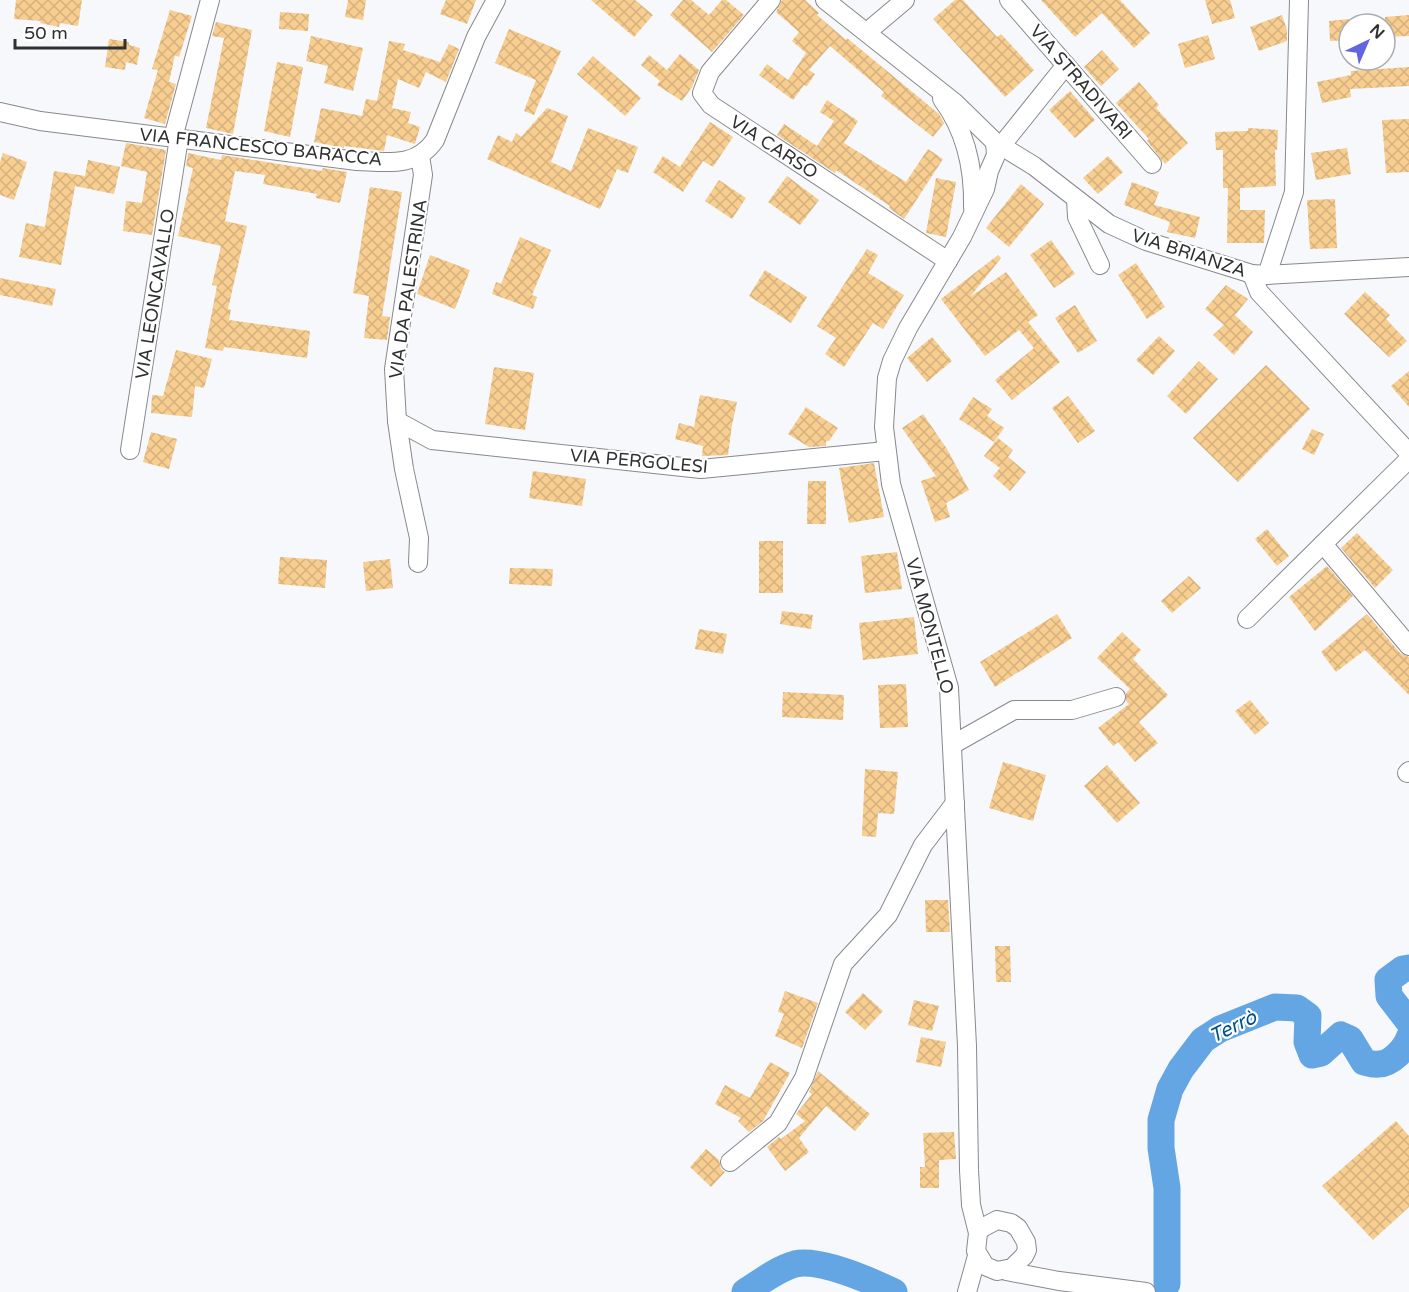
<svg xmlns="http://www.w3.org/2000/svg" width="1409" height="1292" viewBox="0 0 1409 1292" font-family="'Varela Round',sans-serif">
<style>
.lines{fill:none;stroke-linecap:round;stroke-linejoin:round}
.river{stroke:#64a6e4;stroke-width:27}
.building{fill:url(#building-cross-hatch)}
.minor-casing{stroke:#87898c;stroke-width:20}
.minor{stroke:#fff;stroke-width:18}
.labels{text-anchor:middle;dominant-baseline:central;stroke-width:4.5;stroke-linejoin:round;paint-order:stroke}
.street-label{font-size:18px;fill:#2f3031;stroke:#fff}
.water-label{font-size:20px;font-style:italic;fill:#00518a;stroke:#fff}
</style>
<defs>
<pattern id="building-cross-hatch" width="8" height="8" patternUnits="userSpaceOnUse" patternTransform="scale(1.5)"><rect width="8" height="8" fill="#f7ce90"/><path d="M0 0l8 8M0 8l8-8" fill="none" stroke="#d4b17d"/></pattern>
</defs>
<rect width="100%" height="100%" fill="#f6f8fc"/>
<g class="lines">
<!-- river -->
<g class="river">
<polyline points="1409,968 1403,969 1388,980 1389,996 1409,1022"/>
<path d="M1167 1284V1188L1161 1148V1120L1170 1089 1181 1069 1203 1040 1220 1029 1275 1007 1297 1008 1308 1016 1307 1042 1312 1055 1321 1053 1341 1035 1350 1039 1364 1062C1368 1063 1374 1065 1379 1064 1391 1064 1405 1049 1409 1038"/>
<path d="M745 1292C761 1282 777 1269 795 1264 820 1258 871 1281 894 1292"/>
</g>
</g>
<!-- building -->
<g class="building">
<polygon points="16,0 82,0 78,26 60,23 59,27 40,23 41,21 14,19"/>
<polygon points="348,0 366,0 363,20 345,17"/>
<polygon points="446,0 476,0 467,24 440,14"/>
<polygon points="591,0 635,0 653,15 634,37"/>
<polygon points="683,0 691,0 709,15 722,0 726,0 744,15 712,52 670,15"/>
<polygon points="782,0 805,0 819,13 817,15 846,40 847,38 939,114 944,123 933,137 881,96 884,92 830,46 809,70 815,74 807,86 804,85 793,100 759,75 767,64 788,80 806,53 792,41 799,32 776,12"/>
<polygon points="955,0 963,0 997,37 1001,34 1034,70 1005,97 933,19"/>
<polygon points="1041,0 1120,0 1150,33 1134,48 1102,13 1075,37"/>
<polygon points="1205,0 1230,0 1235,18 1212,24"/>
<polygon points="170,10 192,16 179,57 175,55 169,82 176,84 165,124 144,118 158,70 152,69"/>
<polygon points="280,12 309,14 308,31 279,29"/>
<polygon points="1282,15 1287,30 1287,41 1259,51 1250,27"/>
<polygon points="1409,15 1409,36 1385,37 1385,17"/>
<polygon points="1349,19 1349,40 1330,41 1329,21"/>
<polygon points="216,22 252,30 233,134 206,128 224,38 212,36"/>
<polygon points="509,29 561,51 534,115 524,111 536,80 495,63"/>
<polygon points="1208,35 1215,59 1185,68 1178,44"/>
<polygon points="311,36 363,48 353,91 324,83 328,66 306,61"/>
<polygon points="109,39 129,42 129,45 140,48 137,65 126,62 125,70 105,67"/>
<polygon points="389,41 405,44 403,50 440,62 449,44 459,49 446,82 426,72 419,88 398,79 392,108 411,112 408,123 420,127 415,144 387,135 384,151 344,146 344,148 314,142 321,108 362,116 366,99 377,101"/>
<polygon points="1102,50 1119,69 1101,86 1084,67"/>
<polygon points="680,54 699,70 692,87 682,101 657,85 660,81 641,65 649,55 667,70"/>
<polygon points="593,56 641,98 625,116 577,74"/>
<polygon points="277,62 303,67 290,137 264,131"/>
<polygon points="1409,67 1409,86 1350,89 1351,97 1322,103 1317,82 1351,75 1351,71"/>
<polygon points="1139,82 1159,105 1156,108 1188,143 1165,164 1147,141 1149,139 1116,103"/>
<polygon points="1070,91 1095,120 1075,138 1049,110"/>
<polygon points="827,100 858,121 844,143 906,182 928,149 943,159 904,219 889,208 890,206 836,170 835,173 777,135 784,124 817,146 834,121 820,112"/>
<polygon points="547,108 568,116 551,162 571,171 588,128 638,147 628,173 617,169 600,209 487,159 498,135 512,142 516,133 521,137"/>
<polygon points="1409,119 1409,172 1386,173 1382,120"/>
<polygon points="710,122 733,137 713,167 703,161 683,192 653,172 663,156 680,167"/>
<polygon points="1248,128 1278,130 1277,150 1275,150 1276,186 1240,188 1240,210 1265,210 1264,243 1227,243 1228,188 1223,188 1223,150 1216,150 1215,132 1248,131"/>
<polygon points="126,143 166,150 152,235 123,231 126,201 142,203 147,172 121,166"/>
<polygon points="1347,148 1351,174 1316,180 1311,153"/>
<polygon points="3,153 27,162 14,200 0,195 0,162"/>
<polygon points="188,153 221,160 222,155 322,171 323,168 347,172 340,203 316,198 317,194 263,184 265,175 235,171 225,221 247,226 228,309 231,310 229,320 310,331 307,358 224,347 223,351 205,348 217,286 212,285 221,246 178,236 193,168 186,166"/>
<polygon points="1108,156 1123,172 1098,194 1083,178"/>
<polygon points="88,160 120,167 114,194 75,186 61,265 19,257 26,223 45,227 54,171 85,176"/>
<polygon points="787,176 819,200 800,225 768,202"/>
<polygon points="936,178 956,182 946,237 926,233"/>
<polygon points="719,180 746,198 732,219 705,201"/>
<polygon points="1132,182 1159,192 1154,205 1200,217 1195,238 1167,232 1170,222 1124,205"/>
<polygon points="1021,184 1044,204 1009,247 986,228"/>
<polygon points="370,187 402,192 382,316 390,317 387,340 364,338 369,296 353,293"/>
<polygon points="1335,199 1337,248 1310,249 1307,200"/>
<polygon points="520,237 551,250 532,295 537,297 533,309 492,294 496,282 501,284"/>
<polygon points="1051,240 1075,274 1054,288 1030,255"/>
<polygon points="867,249 878,255 868,273 904,295 883,329 873,323 844,367 825,354 836,338 817,326"/>
<polygon points="430,255 470,270 455,309 417,294"/>
<polygon points="998,255 1001,258 970,297 1006,272 1038,315 1028,322 1060,362 1012,400 995,380 1034,348 1019,330 985,356 941,299"/>
<polygon points="1136,263 1165,307 1147,319 1118,275"/>
<polygon points="765,270 807,297 791,323 749,296"/>
<polygon points="0,278 56,289 52,306 0,295"/>
<polygon points="1226,285 1248,299 1235,315 1253,332 1234,355 1213,335 1224,325 1205,309"/>
<polygon points="1365,292 1390,315 1386,319 1407,341 1389,357 1344,314"/>
<polygon points="1075,305 1097,341 1078,353 1055,318"/>
<polygon points="1159,336 1175,351 1153,375 1136,360"/>
<polygon points="932,337 952,361 927,382 907,358"/>
<polygon points="176,350 212,359 204,388 195,386 192,417 151,413 152,395 163,396"/>
<polygon points="1199,361 1218,379 1186,414 1167,396"/>
<polygon points="1266,365 1310,409 1238,482 1193,438"/>
<polygon points="494,367 534,373 525,430 485,424"/>
<polygon points="1409,371 1409,407 1391,386"/>
<polygon points="700,395 737,402 732,425 728,455 702,456 703,446 675,439 679,423 694,427"/>
<polygon points="1068,396 1095,431 1078,443 1052,408"/>
<polygon points="973,397 992,409 987,416 1004,428 994,442 959,419"/>
<polygon points="806,407 838,428 829,441 826,441 826,446 809,447 788,434"/>
<polygon points="923,414 947,449 969,490 946,503 950,517 935,522 921,481 936,476 902,428"/>
<polygon points="1312,429 1324,434 1314,455 1302,449"/>
<polygon points="151,432 177,439 169,469 143,462"/>
<polygon points="998,438 1013,450 1008,457 1026,472 1010,491 993,476 1000,468 984,456"/>
<polygon points="874,463 884,517 849,523 839,468"/>
<polygon points="533,471 586,479 582,506 529,498"/>
<polygon points="808,481 826,481 826,524 807,524"/>
<polygon points="1267,529 1289,556 1277,566 1255,539"/>
<polygon points="1357,533 1393,570 1375,588 1341,548"/>
<rect x="759" y="541" width="24" height="52"/>
<polygon points="897,552 902,589 865,593 861,556"/>
<polygon points="280,557 327,560 325,588 278,584"/>
<polygon points="390,559 393,588 366,591 363,562"/>
<polygon points="1327,566 1353,596 1315,631 1289,597"/>
<polygon points="510,568 553,569 552,586 509,584"/>
<polygon points="1189,576 1201,588 1172,613 1161,601"/>
<polygon points="782,611 813,615 811,629 780,624"/>
<polygon points="1057,614 1072,638 995,687 980,662"/>
<polygon points="1367,614 1400,653 1409,657 1409,695 1365,650 1336,672 1321,652"/>
<polygon points="914,617 918,654 863,660 859,623"/>
<polygon points="699,629 727,634 723,654 695,649"/>
<polygon points="1122,632 1141,650 1133,659 1168,695 1139,722 1158,743 1135,762 1118,742 1113,746 1098,728 1129,704 1126,701 1126,693 1130,689 1097,658"/>
<polygon points="906,684 908,727 880,728 878,685"/>
<polygon points="783,692 844,695 843,720 782,717"/>
<polygon points="1250,700 1269,723 1255,735 1235,711"/>
<polygon points="1003,762 1046,775 1033,821 989,808"/>
<polygon points="1107,765 1140,803 1117,823 1084,786"/>
<polygon points="865,769 898,772 894,814 878,813 876,837 862,836"/>
<polygon points="925,900 948,900 950,932 926,932"/>
<polygon points="995,946 1010,946 1011,982 996,982"/>
<polygon points="785,991 818,1003 802,1048 775,1036 784,1014 778,1012"/>
<polygon points="863,993 883,1011 865,1030 845,1012"/>
<polygon points="914,1000 939,1006 932,1031 908,1025"/>
<polygon points="921,1037 946,1042 941,1067 916,1062"/>
<polygon points="770,1062 790,1073 763,1121 749,1132 738,1121 741,1118 715,1104 725,1085 750,1098"/>
<polygon points="818,1071 870,1114 855,1131 826,1106 799,1138 809,1152 785,1171 767,1147 779,1137 781,1139 805,1121 796,1114 812,1094 809,1092"/>
<polygon points="1396,1121 1409,1136 1409,1207 1373,1240 1322,1186"/>
<polygon points="954,1132 956,1159 939,1160 939,1188 920,1188 920,1167 925,1167 923,1133"/>
<polygon points="706,1149 719,1160 721,1169 725,1172 711,1187 690,1167"/>
</g>
<g class="lines">
<defs>
<g id="minor">
<polyline points="771,0 710,72 702,93 711,105 948,261"/>
<polyline points="825,0 954,102 995,142 1034,166 1109,224 1146,241 1252,274 1267,275 1409,267"/>
<polyline points="1009,0 1152,164"/>
<polyline points="867,32 905,0"/>
<path d="M942 99C966 131 974 168 973 208"/>
<path d="M0 112 40 121 357 161C387 162 416 168 435 140L476 37 496 0"/>
<polyline points="173,138 210,0"/>
<polyline points="997,151 1066,65"/>
<polyline points="1076,199 1077,217 1100,265"/>
<polyline points="1252,274 1259,292 1409,453"/>
<polyline points="1267,275 1294,192 1299,0"/>
<polyline points="397,421 432,440 701,469 886,451"/>
<polyline points="130,450 179,138"/>
<polyline points="1323,544 1409,646"/>
<polyline points="418,563 419,538 404,469 397,421 394,369 423,175 420,156"/>
<polyline points="1247,619 1409,459"/>
<polyline points="952,745 1014,710 1072,710 1116,697"/>
<polyline points="1407,773 1409,771"/>
<polyline points="730,1162 778,1123 804,1078 843,964 888,915 923,845 955,803"/>
<polyline points="978,1233 982,1228 997,1220 1011,1223 1018,1228 1026,1242 1027,1250 1024,1256 1012,1268 997,1271 985,1266 976,1251 978,1233 971,1205 969,1170 967,1046 949,688 891,484 884,427 887,378 892,361 908,328 962,237 985,189 989,171 996,155 995,142"/>
<polyline points="1006,1271 1059,1281 1146,1292"/>
<polyline points="967,1292 977,1256"/>
</g>
</defs>
<!-- minor casing -->
<use href="#minor" class="minor-casing"/>
<!-- minor -->
<use href="#minor" class="minor"/>
</g>
<g class="labels">
<!-- street labels -->
<g class="street-label">
<text transform="translate(1081 82) rotate(49)">VIA STRADIVARI</text>
<text transform="translate(261 147) rotate(6)">VIA FRANCESCO BARACCA</text>
<text transform="translate(774 147) rotate(33)">VIA CARSO</text>
<text transform="translate(1189 253) rotate(18)">VIA BRIANZA</text>
<text transform="translate(408 289) rotate(-82)">VIA DA PALESTRINA</text>
<text transform="translate(155 294) rotate(-81)">VIA LEONCAVALLO</text>
<text transform="translate(639 461) rotate(5)">VIA PERGOLESI</text>
<text transform="translate(930 626) rotate(75)">VIA MONTELLO</text>
</g>
<!-- water labels -->
<g class="water-label">
<text transform="translate(1233 1027) rotate(-26)">Terrò</text>
</g>
</g>
<!-- north arrow -->
<g transform="translate(1367 42) rotate(44)"><circle r="28" fill="#ffffff" stroke="#acacad" stroke-width="1.5"/>
<path d="M0-4.5L10 22L0 15L-10 22Z" fill="#6166de"/>
<text y="-9" font-size="16" font-weight="bold" text-anchor="middle" fill="#2f3031">N</text>
</g>
<!-- scale -->
<path d="M15 39v9h110v-9" fill="none" stroke="#2f3031" stroke-width="3"/>
<text x="24" y="39" font-size="18" fill="#2f3031" stroke="#ffffff" stroke-width="4.5" paint-order="stroke">50 m</text>
</svg>
